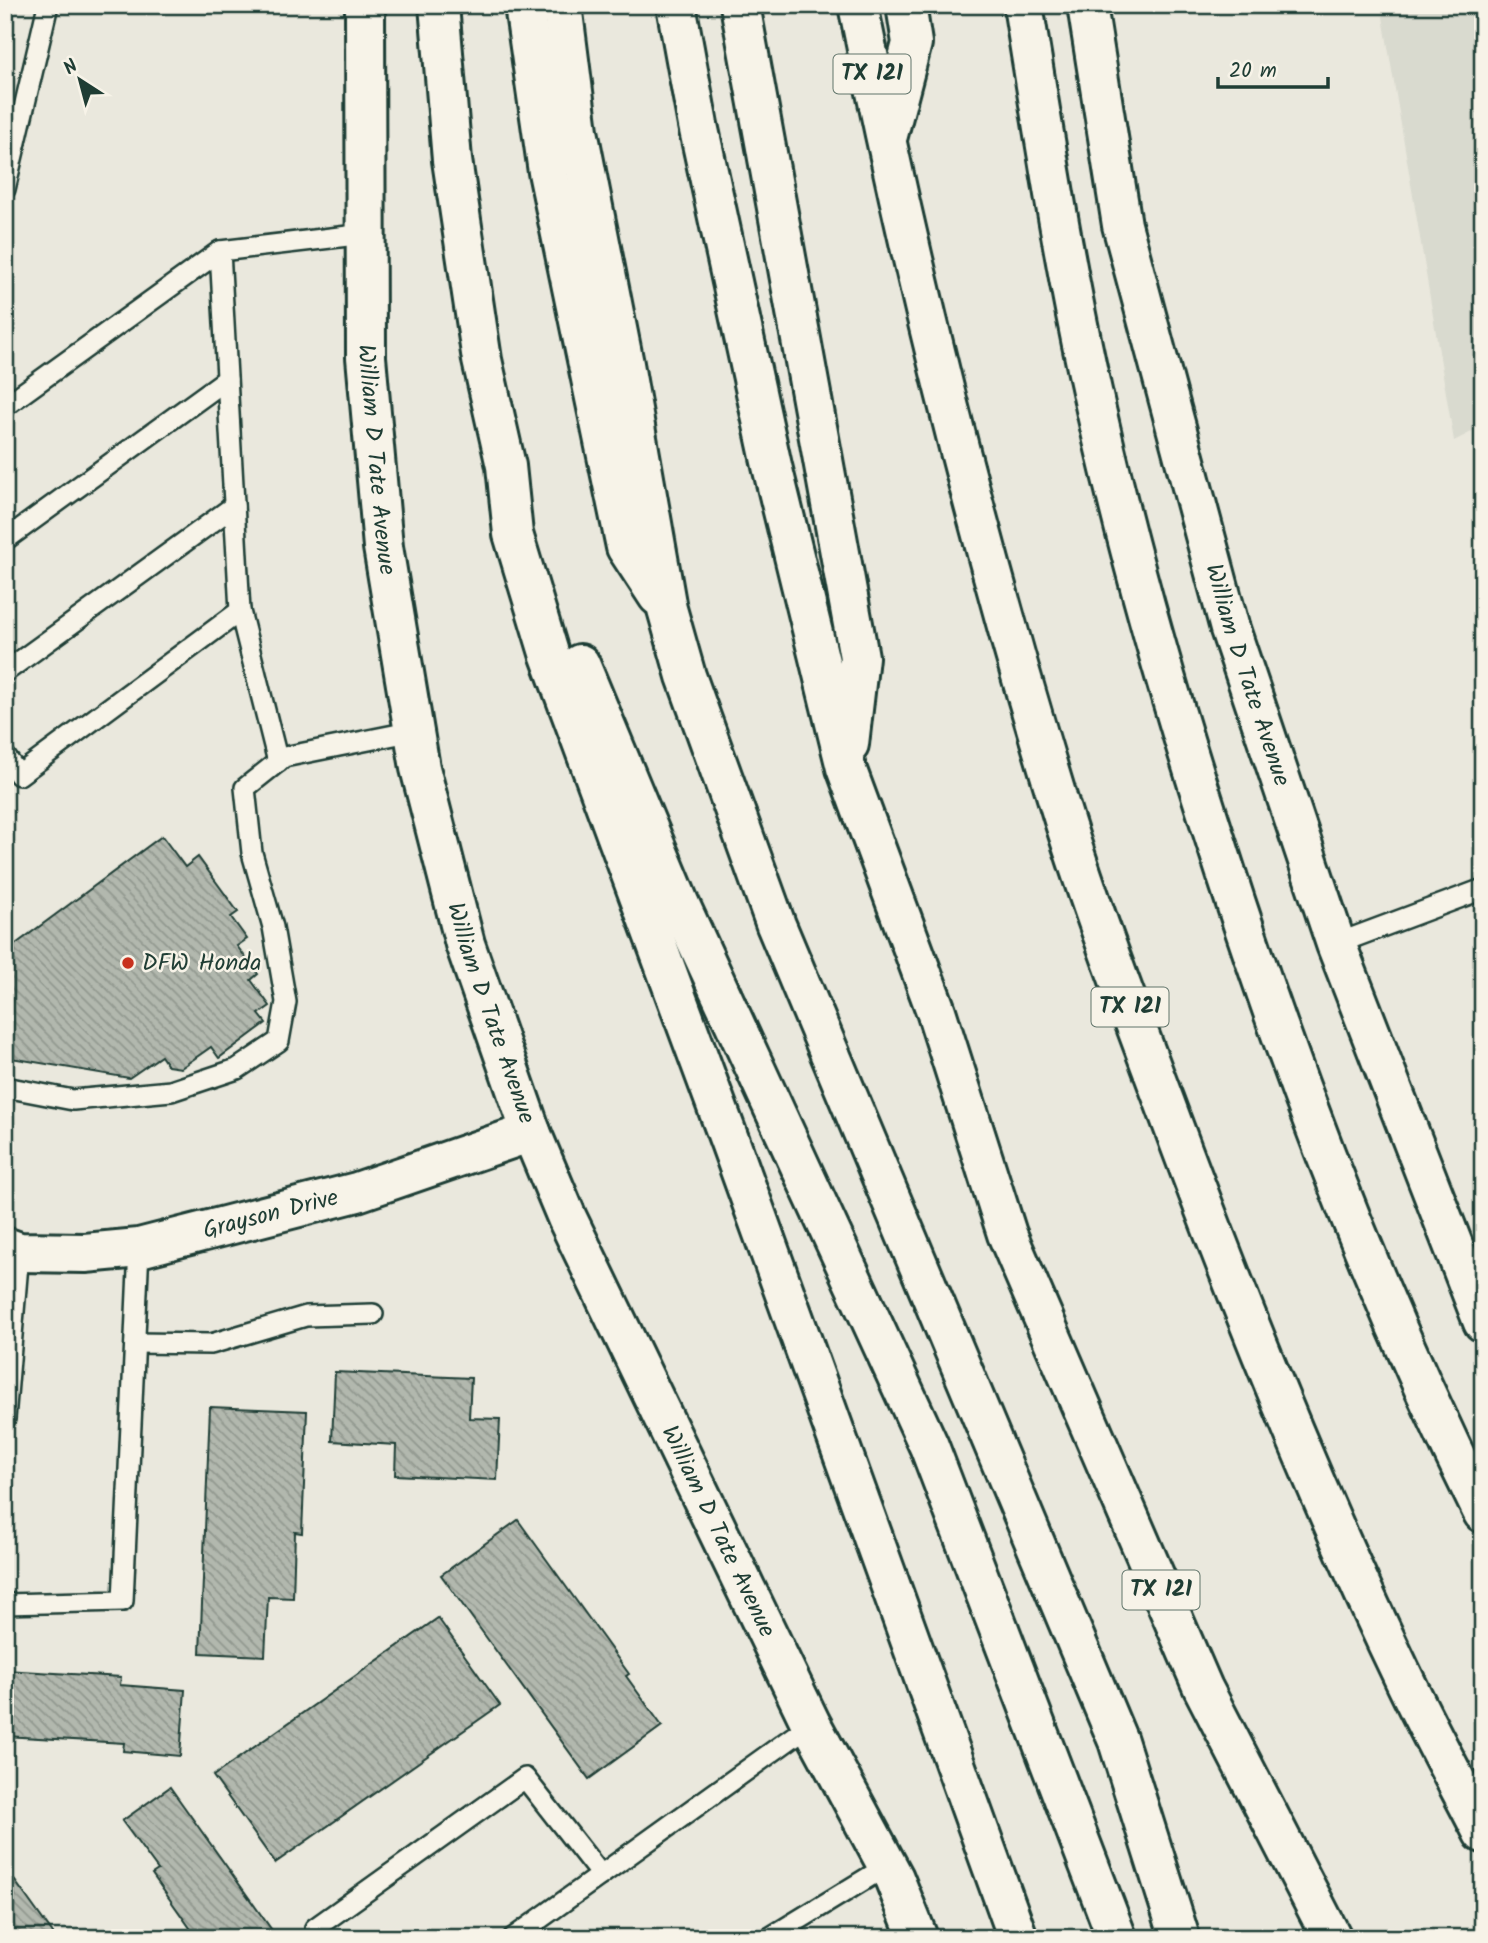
<svg xmlns="http://www.w3.org/2000/svg" width="1488" height="1943" viewBox="0 0 1488 1943" font-family="Kalam,sans-serif">
<style>
.built{fill:#d9dacf}
.building{fill:url(#building-back-hatch);stroke:#1f3d34;stroke-width:2}
.lines{fill:none;stroke-linecap:round;stroke-linejoin:round}
.service-casing{stroke:#1f3d34;stroke-width:24}
.minor-casing{stroke:#1f3d34;stroke-width:44}
.secondary-casing{stroke:#1f3d34;stroke-width:44}
.motorway-casing{stroke:#1f3d34;stroke-width:44}
.service{stroke:#f7f3e8;stroke-width:19}
.minor{stroke:#f7f3e8;stroke-width:38}
.secondary{stroke:#f7f3e8;stroke-width:38}
.motorway{stroke:#f7f3e8;stroke-width:38}
.poi-dot{fill:#c8321e;stroke:#f7f3e8;stroke-width:2.5}
.labels{text-anchor:middle;dominant-baseline:central;stroke-width:5;stroke-linejoin:round;paint-order:stroke}
.shield{fill:#f7f3e8;stroke:#60746a;stroke-width:2}
.shield-label{font-size:23px;font-weight:bold;fill:#1f3d34}
.street-label{font-size:24px;fill:#1f3d34;stroke:#f7f3e8}
.poi-label{font-size:24px;fill:#1f3d34;stroke:#f7f3e8;text-anchor:start}
</style>
<defs>
<pattern id="building-back-hatch" width="6" height="6" patternUnits="userSpaceOnUse" patternTransform="scale(1.75)"><rect width="6" height="6" fill="#b2b8ae"/><path d="M-1 5l2 2M0 0l6 6M5-1l2 2" fill="none" stroke="#90978e"/></pattern>
</defs>
<rect width="100%" height="100%" fill="#eae8dd"/>
<filter id="ink" filterUnits="userSpaceOnUse"><feTurbulence type="fractalNoise" baseFrequency=".0143" numOctaves="2"/><feDisplacementMap in="SourceGraphic" scale="14" xChannelSelector="R" yChannelSelector="G"/><feConvolveMatrix kernelMatrix="1 2 1 2 8 2 1 2 1" color-interpolation-filters="sRGB"/></filter>
<g filter="url(#ink)">
<!-- built -->
<polygon class="built" points="1381,5 1483,5 1483,426 1454,441"/>
<!-- building -->
<g class="building">
<polygon points="162,836 185,867 198,857 238,912 231,917 247,939 237,946 258,974 251,980 270,1006 259,1014 266,1023 219,1058 211,1047 181,1068 168,1066 161,1056 129,1078 5,1057 5,952"/>
<polygon points="335,1372 471,1378 469,1418 500,1419 497,1480 395,1475 396,1445 332,1441"/>
<polygon points="210,1407 307,1411 302,1533 295,1532 293,1598 268,1597 265,1656 200,1653"/>
<polygon points="518,1520 629,1674 626,1676 662,1726 589,1779 441,1575"/>
<polygon points="438,1618 500,1705 275,1863 213,1776"/>
<polygon points="5,1670 121,1677 120,1685 185,1690 180,1756 123,1751 124,1743 5,1736"/>
<polygon points="170,1787 274,1933 270,1936 271,1938 197,1938 152,1874 158,1870 122,1821"/>
<polygon points="5,1867 56,1938 5,1938"/>
</g>
<g class="lines">
<defs>
<g id="service">
<polyline points="5,189 48,5"/>
<polyline points="220,251 240,611"/>
<polyline points="5,406 220,251 365,234"/>
<polyline points="5,540 227,379"/>
<polyline points="5,672 234,506"/>
<polyline points="5,756 19,775 240,611 278,762"/>
<polyline points="1336,944 1483,889"/>
<polyline points="5,1087 73,1100 171,1091 237,1069 279,1041 286,1002 273,927 252,853 245,788 284,757 414,731"/>
<polyline points="135,1343 211,1344 306,1316 373,1314"/>
<polyline points="5,1419 19,1252"/>
<polyline points="5,1604 123,1601 139,1248"/>
<polyline points="322,1938 315,1928 525,1778 601,1875"/>
<polyline points="513,1938 811,1724"/>
<polyline points="769,1938 887,1866"/>
</g>
<g id="minor">
<path id="s1" d="M5 1247 19 1252 85 1253 139 1248 357 1192 531 1132"/>
</g>
<g id="secondary">
<path id="s2" d="M365 5 366 357 383 547 420 768 465 944 531 1132 567 1218 811 1724 894 1878 918 1938"/>
<path id="s3" d="M1087 5 1122 225 1230 629 1336 944 1483 1322"/>
</g>
<g id="motorway">
<polyline points="439,5 452,160 482,360 506,466 513,534 549,653 730,1142 1018,1938"/>
<polyline points="524,5 548,172 626,547 658,596"/>
<polyline points="562,5 578,131 624,364 667,609 686,676 776,925 1118,1741 1180,1938"/>
<polyline points="676,5 698,125 772,466 846,768 936,1011 1007,1234 1203,1688 1332,1938"/>
<polyline points="740,5 859,657 849,744"/>
<path d="M858 5C913 279 981 550 1063 817 1093 913 1129 1007 1164 1101 1237 1299 1316 1496 1407 1685 1431 1735 1458 1784 1483 1833"/>
<path d="M1023 5C1043 128 1062 252 1088 373 1121 527 1163 677 1211 826 1285 1061 1373 1292 1483 1513"/>
<polyline points="888,135 912,43 906,5"/>
<polyline points="580,664 680,905 929,1446 1117,1938"/>
</g>
</defs>
<!-- service casing -->
<use href="#service" class="service-casing"/>
<!-- minor casing -->
<use href="#minor" class="minor-casing"/>
<!-- secondary casing -->
<use href="#secondary" class="secondary-casing"/>
<!-- motorway casing -->
<use href="#motorway" class="motorway-casing"/>
<!-- service -->
<use href="#service" class="service"/>
<!-- minor -->
<use href="#minor" class="minor"/>
<!-- secondary -->
<use href="#secondary" class="secondary"/>
<!-- motorway -->
<use href="#motorway" class="motorway"/>
</g>
</g>
<!-- markers -->
<circle class="poi-dot" cx="128" cy="963" r="7"/>
<g class="labels">
<!-- shield labels -->
<g class="shield">
<rect x="833.5" y="54.5" width="77" height="39" rx="5"/>
<rect x="1091.5" y="987.5" width="77" height="39" rx="5"/>
<rect x="1122.5" y="1570.5" width="77" height="39" rx="5"/>
</g>
<g class="shield-label">
<text x="872" y="74">TX 121</text>
<text x="1130" y="1007">TX 121</text>
<text x="1161" y="1590">TX 121</text>
</g>
<!-- street labels -->
<g class="street-label">
<text stroke="none"><textPath href="#s2" startOffset="455">William D Tate Avenue</textPath></text>
<text stroke="none"><textPath href="#s3" startOffset="690">William D Tate Avenue</textPath></text>
<text stroke="none"><textPath href="#s2" startOffset="1022">William D Tate Avenue</textPath></text>
<text stroke="none"><textPath href="#s1" startOffset="271">Grayson Drive</textPath></text>
<text stroke="none"><textPath href="#s2" startOffset="1589">William D Tate Avenue</textPath></text>
</g>
<!-- poi labels -->
<g class="poi-label">
<text x="142" y="963">DFW Honda</text>
</g>
</g>
<!-- margin -->
<rect width="1488" height="1943" fill="none" stroke="#f7f3e8" stroke-width="28"/>
<rect x="14" y="14" width="1460" height="1915" fill="none" stroke="#1f3d34" stroke-width="2.5" filter="url(#ink)"/>
<!-- north arrow -->
<g transform="translate(80 80) rotate(324)" stroke="#f7f3e8" stroke-width="5" paint-order="stroke">
<path d="M0-5L12 26L0 18L-12 26Z" fill="#1f3d34"/>
<text y="-10" font-size="19" font-weight="bold" text-anchor="middle" fill="#1f3d34">N</text>
</g>
<!-- scale -->
<path d="M1218 77v10h110v-10" fill="none" stroke="#1f3d34" stroke-width="3.5"/>
<text x="1229" y="77" font-size="21" fill="#1f3d34" stroke="#f7f3e8" stroke-width="5" paint-order="stroke">20 m</text>
</svg>
